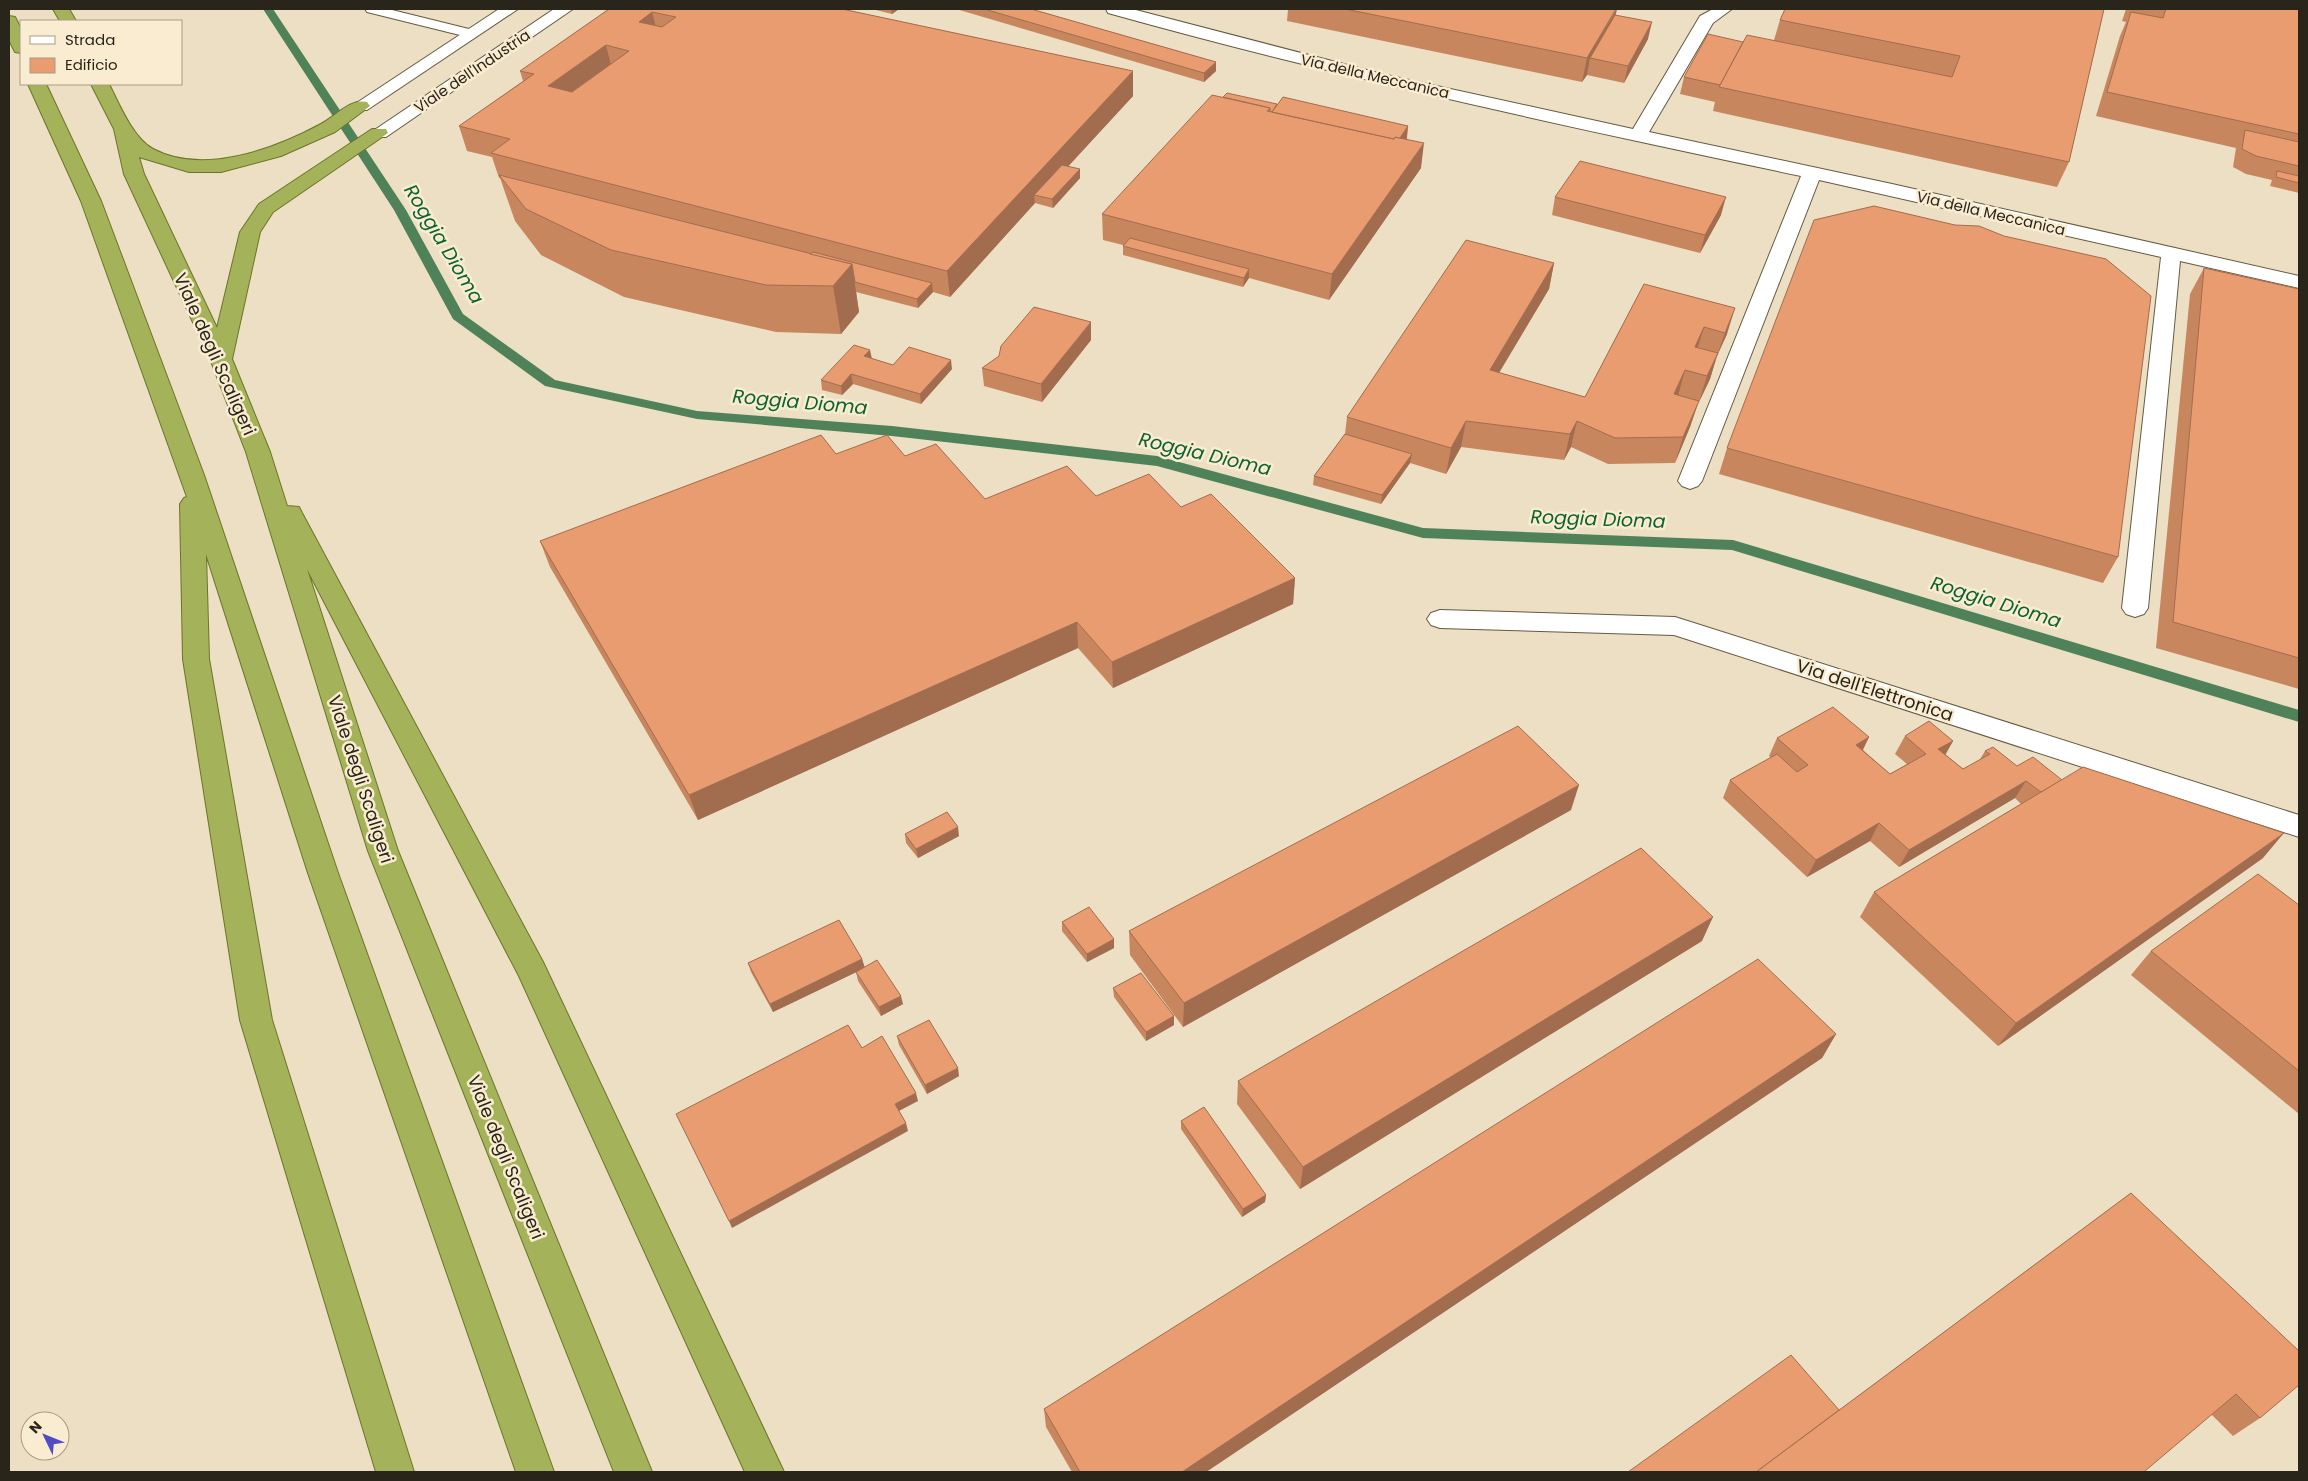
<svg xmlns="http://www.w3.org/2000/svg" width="2308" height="1481" viewBox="0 0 2308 1481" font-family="Poppins,sans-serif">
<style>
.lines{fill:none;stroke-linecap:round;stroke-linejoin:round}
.stream{fill:#508259;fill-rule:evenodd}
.service-casing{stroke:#655a42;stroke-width:2}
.minor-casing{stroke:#655a42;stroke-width:2}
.trunk-casing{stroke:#6b7529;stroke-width:2}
.service{fill:#fff;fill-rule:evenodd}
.minor{fill:#fff;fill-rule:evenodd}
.trunk{fill:#a4b35a;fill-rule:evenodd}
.wall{fill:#c8865f}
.shaded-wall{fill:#a26d4e}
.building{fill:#e89c6f;stroke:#a26d4e;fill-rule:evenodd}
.labels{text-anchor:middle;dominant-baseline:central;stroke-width:5;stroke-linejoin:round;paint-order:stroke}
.far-street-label{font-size:15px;fill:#2a251b;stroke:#faecd1}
.street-label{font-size:18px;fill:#2a251b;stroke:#faecd1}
.water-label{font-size:19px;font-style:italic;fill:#0c6331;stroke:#faecd1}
</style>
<rect width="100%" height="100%" fill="#ecdfc4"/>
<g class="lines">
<!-- stream -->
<polygon class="stream" points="263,9 273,9 406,210 463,314 555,380 697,411 892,426 1157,456 1423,528 1733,540 2299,710 2299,722 1732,550 1423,538 1157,466 892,436 697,419 545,386 453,319 394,210"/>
<defs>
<polygon id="service" points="365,9 388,9 477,31 479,34 472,38 367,12"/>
<g id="minor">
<polygon points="499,9 518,9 367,110 355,110 352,106"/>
<polygon points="554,9 573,9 386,137 372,137 370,133"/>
<path d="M1106 9H1132L1382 74 1633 129 1700 16 1713 9H1732L1713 23 1649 132 1892 184 2299 276V288L2180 261 2148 608 2144 614 2135 617 2126 614 2122 608 2161 257 1819 180 1702 481 1698 486 1690 489 1682 486 1678 481 1801 176C1569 127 1337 77 1108 13Z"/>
<polygon points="1440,610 1675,617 2299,815 2299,837 1674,635 1440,628 1431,625 1427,619 1431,613"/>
</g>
<g id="trunk">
<polygon points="53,9 69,9 76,21 60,21"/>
<polygon points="9,16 15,17 21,29 21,53 15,52 9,40"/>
<polygon points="28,84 46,84 101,201 204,475 338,873 554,1472 516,1472 308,873 206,554 209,659 272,1020 414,1472 376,1472 240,1020 183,659 180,504 184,498 187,497 81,201"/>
<path d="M91 84H109C119 104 133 138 153 149 203 176 275 149 321 124 335 117 350 98 367 102L370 106 335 132 281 156 221 172H189L139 157 144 174 217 328 240 232 259 204 372 129H386L388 133 273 212 260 232 232 359 270 452 287 506 299 507 302 513 543 962 784 1472H745L519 976 307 569 398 851 652 1472H614L368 851 246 452 210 359 124 174 114 129Z"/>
</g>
</defs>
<!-- service casing -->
<use href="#service" class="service-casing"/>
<!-- minor casing -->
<use href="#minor" class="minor-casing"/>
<!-- trunk casing -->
<use href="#trunk" class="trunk-casing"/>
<!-- service -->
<use href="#service" class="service"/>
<!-- minor -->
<use href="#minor" class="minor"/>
<!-- trunk -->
<use href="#trunk" class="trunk"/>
</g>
<!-- wall -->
<g class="wall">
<polygon points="609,9 842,9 1133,71 1133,96 1068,166 1080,178 1053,208 1035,203 950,297 933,292 918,308 856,292 859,312 841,334 776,332 624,297 541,255 515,221 500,178 499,178 492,157 467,151 459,126 523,81 520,71"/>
<polygon points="872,9 899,9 892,14"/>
<polygon points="956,9 1031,9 1216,62 1216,71 1204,82"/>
<polygon points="1288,9 1617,9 1615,15 1648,39 1624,83 1587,75 1582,82 1287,21"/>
<polygon points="2104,9 2069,162 2057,187 1713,111 1715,102 1680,94 1684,77 1743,42 1774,40 1780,20"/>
<polygon points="2126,9 2299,9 2299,193 2270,186 2272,180 2246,174 2233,167 2236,148 2096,116 2120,36 2126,22 2122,21"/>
<polygon points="1223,97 1277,104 1408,126 1407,139 1421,168 1329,300 1249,278 1243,287 1123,255 1123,245 1103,240 1102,214"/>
<polygon points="1555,197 1721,215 1700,253 1552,215"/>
<polygon points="1554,263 1549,289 1499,373 1585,397 1644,284 1727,334 1716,358 1710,379 1699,402 1698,402 1690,427 1675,463 1608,464 1571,447 1564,460 1461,447 1446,474 1410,463 1381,504 1313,485 1314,476 1345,434 1347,417"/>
<polygon points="2204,268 2299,289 2299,689 2156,648 2190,294"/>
<polygon points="1091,340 1042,402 984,386 982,368"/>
<polygon points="872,359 893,365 952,369 921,404 853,384 842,395 822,390 821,380"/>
<polygon points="1727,448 2118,557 2103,583 1719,474"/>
<polygon points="836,454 905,456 985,499 1096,496 1181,507 1295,578 1293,604 1113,688 1078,648 698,820 550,567 540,541"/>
<polygon points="1905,736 1953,741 1945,754 1963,769 1979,761 1985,751 2017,766 2062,780 2263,858 1998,1046 1860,917 1874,892 2021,804 2015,798 1899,867 1870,841 1807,877 1723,798 1730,780 1771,758 1769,756 1777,738 1869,737 1863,750 1890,774 1907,764 1895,754"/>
<polygon points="1571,810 1183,1027 1130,955 1129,931"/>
<polygon points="905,834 959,836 918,858 906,843"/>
<polygon points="2299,905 2299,1114 2131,975 2151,951"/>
<polygon points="1062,922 1114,939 1114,948 1087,962 1062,931"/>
<polygon points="1702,941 1300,1189 1237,1104 1238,1081"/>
<polygon points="862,959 864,967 903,1004 881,1016 858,981 856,972 773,1012 751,972 748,963"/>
<polygon points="1113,988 1174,1016 1174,1025 1146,1041 1114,997"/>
<polygon points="1836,1034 1822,1058 1206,1472 1072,1472 1046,1427 1044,1409"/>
<polygon points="897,1036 959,1076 927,1094 899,1045"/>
<polygon points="1181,1121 1266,1195 1265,1202 1242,1217 1181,1129"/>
<polygon points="2131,1193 2260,1418 2233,1436 2212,1415 1839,1410"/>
</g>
<!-- shaded-wall -->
<g class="shaded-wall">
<polygon points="891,9 899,9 892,14"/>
<polygon points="1617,9 1612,32 1590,58 1587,75 1582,82 1587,58"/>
<polygon points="652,12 658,35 639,22"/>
<polygon points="1652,22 1648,39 1624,83 1628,66"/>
<polygon points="606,45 612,69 555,111 548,86"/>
<polygon points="1216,62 1216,71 1204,82 1204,73"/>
<polygon points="1133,71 1133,96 1041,196 1034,195 1035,203 950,297 947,271"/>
<polygon points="1408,126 1406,143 1393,146"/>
<polygon points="1424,143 1421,168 1329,300 1332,274"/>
<polygon points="1080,169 1080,178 1053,208 1052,199"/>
<polygon points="1726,197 1721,215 1700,253 1705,235"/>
<polygon points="1554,263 1549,289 1485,396 1490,370"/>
<polygon points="852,264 859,312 841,334 833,286"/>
<polygon points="1249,269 1249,278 1243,287 1244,278"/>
<polygon points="932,283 933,292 918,308 917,299"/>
<polygon points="1735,308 1727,334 1716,358 1725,333"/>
<polygon points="1091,322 1091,340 1042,402 1041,384"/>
<polygon points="1704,327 1696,353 1687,373 1695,347"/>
<polygon points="870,350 872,359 864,356"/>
<polygon points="1718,353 1710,379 1699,402 1707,376"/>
<polygon points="951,360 952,369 921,404 920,394"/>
<polygon points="1685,370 1678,396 1674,394"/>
<polygon points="851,374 853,384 842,395 841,386"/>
<polygon points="1699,401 1690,427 1675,463 1683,437"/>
<polygon points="1466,421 1461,447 1446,474 1451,448"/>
<polygon points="1577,421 1571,447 1564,460 1570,434"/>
<polygon points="1412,454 1410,463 1381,504 1382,495"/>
<polygon points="1295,578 1293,604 1113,688 1112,662"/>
<polygon points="1077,622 1078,648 698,820 689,795"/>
<polygon points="1869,737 1860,755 1856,745"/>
<polygon points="1953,741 1943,759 1938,749"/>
<polygon points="2026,781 2015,798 1899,867 1909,850"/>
<polygon points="1579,785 1571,810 1183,1027 1184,1003"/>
<polygon points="1879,823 1870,841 1807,877 1816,860"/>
<polygon points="958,827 959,836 918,858 916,849"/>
<polygon points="2284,833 2263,858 1998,1046 2016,1023"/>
<polygon points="1713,917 1702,941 1300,1189 1303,1167"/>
<polygon points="1114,939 1114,948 1087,962 1087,954"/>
<polygon points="862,959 865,968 773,1012 770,1004"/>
<polygon points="901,996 903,1004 881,1016 879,1007"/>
<polygon points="1174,1016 1174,1025 1146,1041 1146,1032"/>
<polygon points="1836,1034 1822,1058 1206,1472 1182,1472"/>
<polygon points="958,1068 959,1076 927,1094 925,1085"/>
<polygon points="916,1093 918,1101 897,1112 895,1104"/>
<polygon points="906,1123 908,1131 732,1228 729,1221"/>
<polygon points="1266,1195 1265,1202 1242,1217 1243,1209"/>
</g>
<!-- building -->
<g class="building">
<path d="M609 9H842L1133 71 947 271 491 153 510 139 459 126 534 74 520 71ZM652 12 676 17 662 27 639 22ZM606 45 629 51 572 92 548 86Z"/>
<polygon points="984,9 1031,9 1216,62 1204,73"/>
<polygon points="1345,9 1616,9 1587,58"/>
<polygon points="1785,9 2104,9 2069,162 1719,87 1747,35 1952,77 1960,56 1780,20"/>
<polygon points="2166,9 2299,9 2299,134 2107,92 2131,12 2163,18"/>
<polygon points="1615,15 1652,22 1628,66 1590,58"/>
<polygon points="1708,34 1743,42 1720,85 1684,77"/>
<polygon points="1227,93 1277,104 1272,112 1270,111 1270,108 1223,97"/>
<polygon points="1212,95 1270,108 1267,111 1394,139 1395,137 1424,143 1332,274 1102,214"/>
<polygon points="1283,97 1408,126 1400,138 1395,137 1394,139 1272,112"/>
<polygon points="2245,130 2299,142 2299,166 2256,156 2242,149"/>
<polygon points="1580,161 1726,197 1705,235 1555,197"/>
<polygon points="1062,165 1080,169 1052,199 1034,195"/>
<polygon points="2277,171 2299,176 2299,183 2276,177"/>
<polygon points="499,175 852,264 833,286 766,285 611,250 526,209"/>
<polygon points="1874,206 1955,225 1979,226 2004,236 2106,259 2151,296 2118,557 1727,448 1814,220"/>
<polygon points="1130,238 1249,269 1244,278 1123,246"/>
<polygon points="1466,240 1554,263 1490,370 1585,397 1644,284 1735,308 1725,333 1704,327 1695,347 1718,353 1707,376 1685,370 1674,394 1699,401 1683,437 1615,438 1577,421 1570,434 1466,421 1451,448 1347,417"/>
<polygon points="813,252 932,283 917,299 855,282 852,264 810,254"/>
<polygon points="2204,268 2299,289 2299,658 2173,622"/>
<polygon points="1034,307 1091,322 1041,384 982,368 999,356 1001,346"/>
<polygon points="854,345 870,350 864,356 893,365 909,347 951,360 920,394 851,374 841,386 821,380"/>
<polygon points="1345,434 1412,454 1382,495 1314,476"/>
<polygon points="821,435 836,454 887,435 905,456 936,444 985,499 1067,466 1096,496 1149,474 1181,507 1211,494 1295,578 1112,662 1077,622 689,795 540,541"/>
<polygon points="1833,707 1869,737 1856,745 1890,774 1926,754 1905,736 1929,721 1953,741 1938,749 1963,769 1990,754 1985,751 1993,747 2017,766 2033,757 2062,780 2041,792 2026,781 1909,850 1879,823 1816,860 1730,780 1777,754 1797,772 1808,765 1777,738"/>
<polygon points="1518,726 1579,785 1184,1003 1129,931"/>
<polygon points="2083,767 2284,833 2016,1023 1874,892"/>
<polygon points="947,812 958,827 916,849 905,834"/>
<polygon points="1641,848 1713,917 1303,1167 1238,1081"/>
<polygon points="2258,874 2299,905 2299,1071 2151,951"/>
<polygon points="1089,907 1114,939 1087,954 1062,922"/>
<polygon points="839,920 862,959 770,1004 748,963"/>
<polygon points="1758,959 1836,1034 1182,1472 1080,1472 1044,1409"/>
<polygon points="877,960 901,996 879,1007 856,972"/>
<polygon points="1141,973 1174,1016 1146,1032 1113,988"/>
<polygon points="929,1020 958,1068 925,1085 897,1036"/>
<polygon points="848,1025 862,1048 882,1036 916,1093 895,1104 906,1123 729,1221 676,1114"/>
<polygon points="1204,1107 1266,1195 1243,1209 1181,1121"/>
<polygon points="2131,1193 2299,1351 2299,1385 2260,1418 2236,1394 2145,1471 2146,1472 1756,1472"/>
<polygon points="1791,1355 1839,1410 1756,1472 1628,1472"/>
</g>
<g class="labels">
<!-- far-street labels -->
<g class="far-street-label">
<text transform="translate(472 71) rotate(-34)">Viale dell'Industria</text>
<text transform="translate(1375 76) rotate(13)">Via della Meccanica</text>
<text transform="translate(1991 213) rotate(13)">Via della Meccanica</text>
</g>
<!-- street labels -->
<g class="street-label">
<text transform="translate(215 354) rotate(66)">Viale degli Scaligeri</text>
<text transform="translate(1875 690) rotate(18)">Via dell'Elettronica</text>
<text transform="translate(361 779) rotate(72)">Viale degli Scaligeri</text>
<text transform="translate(506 1157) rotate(68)">Viale degli Scaligeri</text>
</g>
<!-- water labels -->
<g class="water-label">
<text transform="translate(444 244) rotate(59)">Roggia Dioma</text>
<text transform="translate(800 402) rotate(5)">Roggia Dioma</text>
<text transform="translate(1205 454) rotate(13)">Roggia Dioma</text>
<text transform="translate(1598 519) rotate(2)">Roggia Dioma</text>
<text transform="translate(1996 602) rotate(17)">Roggia Dioma</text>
</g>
</g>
<!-- border -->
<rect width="2308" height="1481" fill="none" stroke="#2a251b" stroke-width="20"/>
<!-- legend -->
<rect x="20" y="20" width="162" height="65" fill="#faecd1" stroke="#a79c88"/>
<rect x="30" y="36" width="25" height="8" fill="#ffffff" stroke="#a79c88"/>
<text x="65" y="45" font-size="15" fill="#2a251b">Strada</text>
<rect x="30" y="58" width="25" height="15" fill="#e89c6f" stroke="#a79c88"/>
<text x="65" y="70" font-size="15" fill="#2a251b">Edificio</text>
<!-- north arrow -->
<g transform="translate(45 1436) rotate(313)"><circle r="24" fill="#faecd1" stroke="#a79c88"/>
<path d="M0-4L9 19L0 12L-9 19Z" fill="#4f4dc4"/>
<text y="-8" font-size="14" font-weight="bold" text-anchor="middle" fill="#2a251b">N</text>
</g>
</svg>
